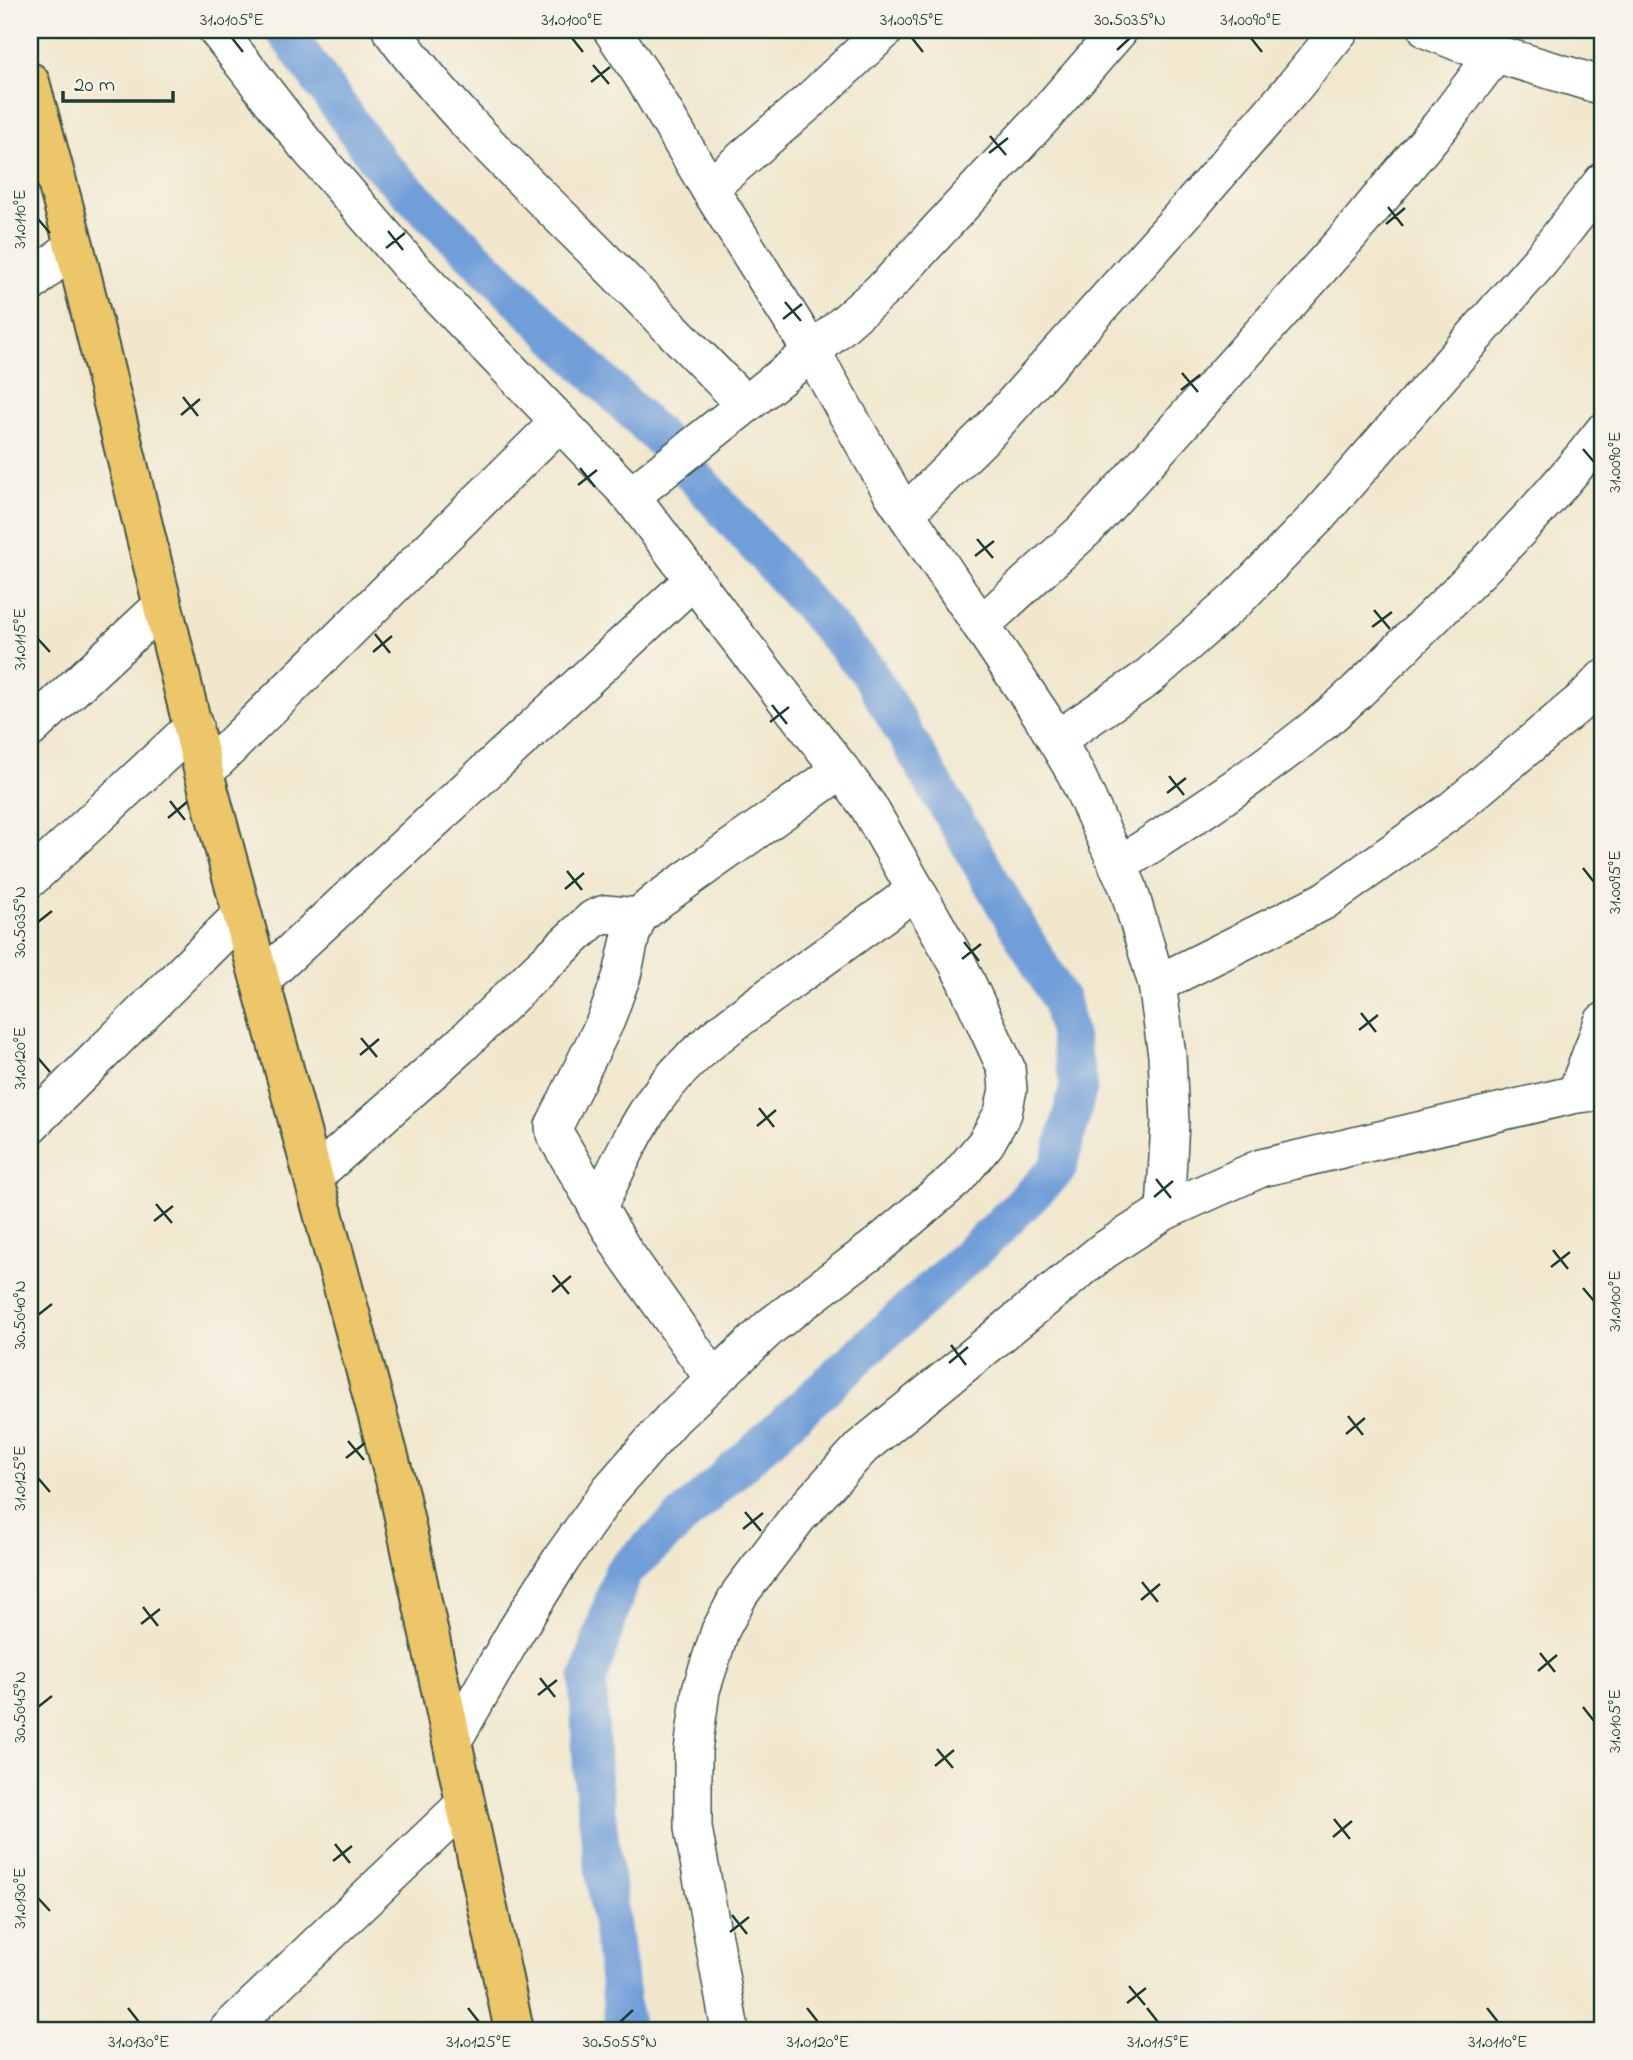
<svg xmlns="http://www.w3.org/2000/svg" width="1633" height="2060" viewBox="0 0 1633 2060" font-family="'Indie Flower',sans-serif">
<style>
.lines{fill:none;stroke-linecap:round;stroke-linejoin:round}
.canal{stroke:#709ed8;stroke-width:38}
.minor-casing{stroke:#3e564b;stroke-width:40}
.primary-casing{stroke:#3e564b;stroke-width:42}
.minor{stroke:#fff;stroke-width:37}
.primary{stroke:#ecc669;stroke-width:38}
.ticks{fill:none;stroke:#1f3d34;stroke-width:2.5}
.neatline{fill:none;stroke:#1f3d34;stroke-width:2.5}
.ticks-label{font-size:18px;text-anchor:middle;fill:#1f3d34}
</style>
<rect width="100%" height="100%" fill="#f7f3e8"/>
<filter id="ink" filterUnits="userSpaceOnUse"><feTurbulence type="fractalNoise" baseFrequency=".0143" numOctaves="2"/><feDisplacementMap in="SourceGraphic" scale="14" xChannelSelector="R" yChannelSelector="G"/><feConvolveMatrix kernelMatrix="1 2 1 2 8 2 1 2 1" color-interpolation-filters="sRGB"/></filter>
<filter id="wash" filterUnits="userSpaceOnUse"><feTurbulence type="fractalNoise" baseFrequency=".00686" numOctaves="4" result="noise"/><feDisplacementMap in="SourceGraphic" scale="28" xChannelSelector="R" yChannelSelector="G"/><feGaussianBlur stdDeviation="1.57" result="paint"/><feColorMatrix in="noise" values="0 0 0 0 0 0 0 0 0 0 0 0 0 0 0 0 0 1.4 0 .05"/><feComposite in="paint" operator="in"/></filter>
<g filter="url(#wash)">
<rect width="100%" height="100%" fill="#f1e7cd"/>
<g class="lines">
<!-- canal -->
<polyline class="canal" points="284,30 380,164 664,442 868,671 1061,1001 1079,1085 1058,1168 993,1233 622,1573 588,1681 592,1777 625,2030"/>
</g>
</g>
<g filter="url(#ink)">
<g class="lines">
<defs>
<g id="minor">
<polyline points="217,30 306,145 411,267 631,496 721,616 841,770 868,806 958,964 1006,1068 1008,1089 1003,1113 986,1143 956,1179 877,1246 771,1326 673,1418 610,1490 562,1558 516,1631 452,1742"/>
<path d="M391 30C446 106 514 171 581 237 636 292 690 348 745 404"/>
<polyline points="612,30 642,75 709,188 812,352 892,493 1042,716 1075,772 1128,887 1157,984 1167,1055 1170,1122 1165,1211"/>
<polyline points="1428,30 1463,44 1603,86"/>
<polyline points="709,188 814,97 885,30"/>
<polyline points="30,284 74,245"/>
<polyline points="631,496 812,352 888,285 1045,115 1119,30"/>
<polyline points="906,513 989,431 1084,325 1188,209 1292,89 1340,30"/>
<polyline points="981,625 1087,528 1188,416 1352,232 1446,119 1495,54"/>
<polyline points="30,729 163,605"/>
<polyline points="1056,740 1146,679 1237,599 1317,517 1541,260 1603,181"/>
<polyline points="204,773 559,422"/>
<path d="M1118 866C1183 823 1249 781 1310 732 1350 701 1386 663 1423 627 1486 565 1549 502 1603 432"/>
<polyline points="30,879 194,726"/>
<polyline points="260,981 693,580"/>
<polyline points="1157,984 1324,901 1452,810 1584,699 1603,679"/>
<polyline points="1576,1094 1603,1022"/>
<polyline points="30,1125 242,914"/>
<polyline points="313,1177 460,1046 540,968 593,919 605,914 638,917"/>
<path d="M597 1209C615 1172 632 1134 655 1100 689 1052 740 1018 786 984 830 953 873 922 916 890"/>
<polyline points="714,1379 623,1250 555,1134 554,1126 606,1020 622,975 631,935 638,917 658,900 841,770"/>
<polyline points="228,2030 466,1803"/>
<polyline points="730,2030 693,1828 693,1751 701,1690 720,1631 740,1593 798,1517 862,1447 1103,1251 1165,1211 1261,1168 1576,1094 1603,1091"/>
</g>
<polyline id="primary" points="30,82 74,245 204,773 399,1494 514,2030"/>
</defs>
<!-- minor casing -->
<use href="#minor" class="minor-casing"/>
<!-- primary casing -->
<use href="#primary" class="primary-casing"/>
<!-- minor -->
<use href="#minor" class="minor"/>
<!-- primary -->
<use href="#primary" class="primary"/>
</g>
</g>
<!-- ticks -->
<path class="ticks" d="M232 38 243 52M572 38 583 52M912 38 923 52M1251 38 1262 52M1117 50 1130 38M593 65 609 84M591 82 610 67M990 136 1006 155M989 153 1008 138M1388 207 1403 226M38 219 50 233M1386 224 1405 208M388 231 403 250M386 248 405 233M785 302 801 321M783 319 802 304M1182 373 1198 392M1181 390 1200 375M183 397 198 416M181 415 200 399M1583 449 1594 462M580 468 595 487M578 485 597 470M977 539 993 558M975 556 994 541M1374 610 1390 629M1372 627 1392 612M375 634 390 653M38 639 50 652M373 652 392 636M772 705 787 724M770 722 789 707M1169 776 1184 795M1167 793 1186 778M170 801 185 820M168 818 187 802M1583 868 1594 882M567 871 582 890M565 889 584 873M38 922 52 911M964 942 979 961M962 959 981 944M1361 1013 1376 1032M1359 1030 1378 1015M361 1038 377 1057M360 1055 379 1039M38 1058 50 1072M759 1108 774 1127M757 1126 776 1110M1156 1179 1171 1198M1154 1197 1173 1181M156 1204 172 1223M154 1221 173 1206M1553 1250 1568 1269M1551 1267 1570 1252M553 1275 569 1294M1583 1288 1594 1301M552 1292 571 1276M38 1315 52 1304M951 1345 966 1365M949 1363 968 1347M1348 1416 1363 1435M1346 1434 1365 1418M348 1441 364 1460M346 1458 365 1443M38 1478 50 1492M745 1512 761 1531M743 1529 763 1513M1142 1582 1158 1602M1141 1600 1160 1584M143 1607 158 1626M141 1624 160 1609M1540 1653 1555 1672M1538 1671 1557 1655M540 1678 555 1697M538 1695 557 1680M38 1707 52 1696M1583 1707 1594 1721M937 1749 953 1768M935 1766 954 1750M1334 1819 1350 1839M1333 1837 1352 1821M335 1844 350 1863M333 1861 352 1846M38 1898 50 1911M732 1915 747 1934M730 1932 749 1917M1129 1986 1145 2005M1127 2003 1146 1988M128 2008 139 2022M468 2008 479 2022M807 2008 818 2022M1147 2008 1158 2022M1487 2008 1498 2022M620 2022 633 2010"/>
<!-- margin -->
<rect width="1633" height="2060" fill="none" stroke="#f7f3e8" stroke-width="77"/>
<!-- scale -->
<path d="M63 91v10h110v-10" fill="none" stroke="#1f3d34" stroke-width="3.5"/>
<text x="74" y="91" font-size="21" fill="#1f3d34" stroke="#f7f3e8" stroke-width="5" paint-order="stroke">20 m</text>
<rect x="38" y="38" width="1556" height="1984" class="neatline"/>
<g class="ticks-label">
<text x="232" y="25">31.0105°E</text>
<text x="572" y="25">31.0100°E</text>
<text x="912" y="25">31.0095°E</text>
<text x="1130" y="25">30.5035°N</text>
<text x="1251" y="25">31.0090°E</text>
<text transform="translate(19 219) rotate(-90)" y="6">31.0110°E</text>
<text transform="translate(1614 462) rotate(-90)" y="6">31.0090°E</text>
<text transform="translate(19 639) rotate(-90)" y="6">31.0115°E</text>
<text transform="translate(1614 882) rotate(-90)" y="6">31.0095°E</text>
<text transform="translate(19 922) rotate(-90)" y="6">30.5035°N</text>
<text transform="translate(19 1058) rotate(-90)" y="6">31.0120°E</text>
<text transform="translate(1614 1301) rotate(-90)" y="6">31.0100°E</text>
<text transform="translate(19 1315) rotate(-90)" y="6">30.5040°N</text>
<text transform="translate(19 1478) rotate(-90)" y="6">31.0125°E</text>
<text transform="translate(19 1707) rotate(-90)" y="6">30.5045°N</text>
<text transform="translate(1614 1721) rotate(-90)" y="6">31.0105°E</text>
<text transform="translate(19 1898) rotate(-90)" y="6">31.0130°E</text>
<text x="139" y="2047">31.0130°E</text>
<text x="479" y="2047">31.0125°E</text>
<text x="620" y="2047">30.5055°N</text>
<text x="818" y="2047">31.0120°E</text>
<text x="1158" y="2047">31.0115°E</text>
<text x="1498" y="2047">31.0110°E</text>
</g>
</svg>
